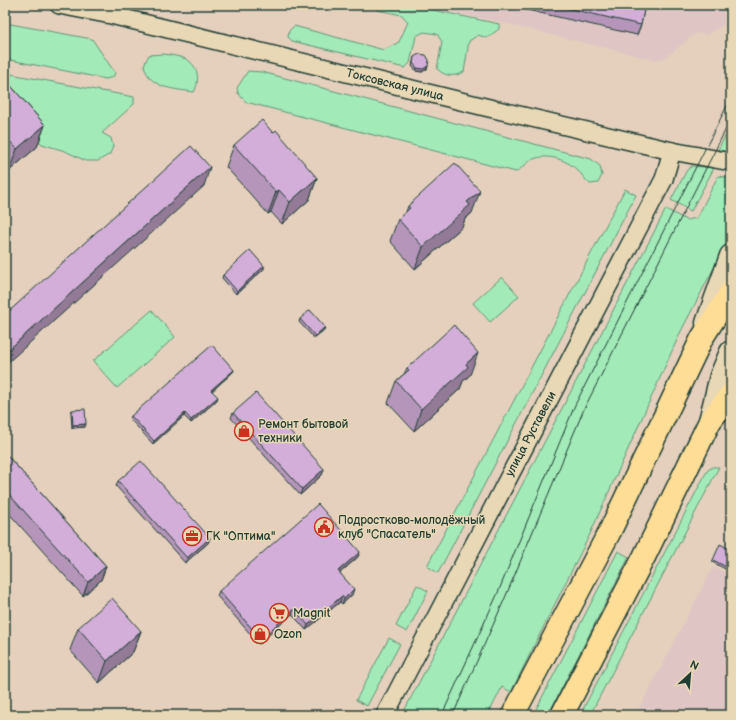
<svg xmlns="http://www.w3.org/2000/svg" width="736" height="720" viewBox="0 0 736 720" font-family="'Balsamiq Sans',sans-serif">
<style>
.built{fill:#dfc6c4}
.green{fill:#a2eab8;stroke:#609476}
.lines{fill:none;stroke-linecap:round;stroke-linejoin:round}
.street-casing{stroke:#1f3d34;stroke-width:20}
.secondary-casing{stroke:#1f3d34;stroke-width:25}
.primary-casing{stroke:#1f3d34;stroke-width:25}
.street{stroke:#e9d8b5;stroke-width:17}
.secondary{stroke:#e9d8b5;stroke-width:22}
.primary{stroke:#fedd96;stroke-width:22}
.tram{stroke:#1f3d34;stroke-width:1}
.wall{fill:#b596ba;stroke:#1f3d34}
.shaded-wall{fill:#937a97;stroke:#1f3d34}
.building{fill:#d2aed8;stroke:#1f3d34}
.labels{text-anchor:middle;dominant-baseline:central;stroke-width:3;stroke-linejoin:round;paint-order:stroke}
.street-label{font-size:12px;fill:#1f3d34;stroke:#e9d8b5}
.poi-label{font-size:12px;fill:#1f3d34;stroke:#e9d8b5;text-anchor:start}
</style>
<rect width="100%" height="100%" fill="#e4d0bc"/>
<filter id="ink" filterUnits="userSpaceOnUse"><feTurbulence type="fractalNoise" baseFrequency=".025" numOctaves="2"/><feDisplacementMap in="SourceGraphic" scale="8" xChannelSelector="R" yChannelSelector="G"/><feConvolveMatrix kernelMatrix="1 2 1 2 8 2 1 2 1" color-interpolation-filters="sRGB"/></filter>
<g filter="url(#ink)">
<!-- built -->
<g class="built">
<polygon points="415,5 731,5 731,20 706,35 696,33 665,58 655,60 498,22"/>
<polygon points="731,531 731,549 724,545"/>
<polygon points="713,567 731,575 731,715 636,715"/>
</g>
<!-- green -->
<g class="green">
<path d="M375 5H410L499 24V29L487 38 478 35 469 41 464 72C454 77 446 77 437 69L442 42 437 34 424 32 416 36 410 63 405 68 292 41 288 37 289 31 294 26 384 50 399 42 408 22 402 15 377 10Z"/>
<polygon points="5,23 92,39 115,73 113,77 106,79 5,59"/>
<path d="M163 54C170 55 179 56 186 59 199 66 200 81 194 92 174 89 149 89 144 65L149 55Z"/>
<path d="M248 71 262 72 591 159 600 166 602 175 598 183 590 184C584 179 582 174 577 170 567 159 543 152 530 161 525 164 521 169 516 172L246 102 238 93 237 88Z"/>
<polygon points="5,73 134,97 134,104 102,133 111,138 113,146 110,154 98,161 86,161 65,151 42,144 5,107"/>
<polygon points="731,125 731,153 718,150"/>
<polygon points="692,166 714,168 691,211 671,200 687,170"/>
<polygon points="718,176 731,178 731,235 681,331 590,534 511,692 502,687 488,715 402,715 666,209 686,220 697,218"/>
<polygon points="625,189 636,195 438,573 427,566"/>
<polygon points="502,277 519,296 490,322 473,303"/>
<polygon points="152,310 175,337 117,388 93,361"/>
<polygon points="712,467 719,467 590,715 580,715 707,471"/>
<polygon points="618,551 629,557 548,715 533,715"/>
<polygon points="417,585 428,591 407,632 396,626"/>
<polygon points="389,638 400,644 367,706 356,700"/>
</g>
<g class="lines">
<defs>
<g id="street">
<polyline points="59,5 111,15 485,107 672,151 731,162"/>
<polyline points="385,715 664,179 672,151"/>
</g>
<g id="secondary">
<polyline points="707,323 731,256"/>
<polyline points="710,421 721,376 731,352"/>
</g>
<g id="primary">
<polyline points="513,715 610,531 702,338 731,292"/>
<polyline points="562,715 644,557 710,421 731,394"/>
</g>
</defs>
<!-- street casing -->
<use href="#street" class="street-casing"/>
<!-- secondary casing -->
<use href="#secondary" class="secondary-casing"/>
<!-- primary casing -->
<use href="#primary" class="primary-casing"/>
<!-- street -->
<use href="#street" class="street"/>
<!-- secondary -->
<use href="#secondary" class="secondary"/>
<!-- primary -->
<use href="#primary" class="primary"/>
<!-- tram -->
<g class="tram">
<polyline points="442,715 497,595 575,405 731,98"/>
<polyline points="453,715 505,598 584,409 731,119"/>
</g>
</g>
<!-- wall -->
<g class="wall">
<polygon points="505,5 645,5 641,25 637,35"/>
<polygon points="414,57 428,66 427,69 422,72 416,71 412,66"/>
<polygon points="5,79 45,125 37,147 9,171 5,166"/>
<polygon points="273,133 317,178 309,200 282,224 271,212 268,214 226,167 234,145"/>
<polygon points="408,206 472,213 465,219 462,227 415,269 390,241 398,219 406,212"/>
<polygon points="264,266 264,269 236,294 222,278 223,275"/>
<polygon points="300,319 325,327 324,330 314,338 299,322"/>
<polygon points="407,368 470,375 463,381 460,389 414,431 388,403 396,381 404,374"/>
<polygon points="234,370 233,372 212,391 217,400 191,423 184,416 153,444 130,419 131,416"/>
<polygon points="72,410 85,427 72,428 71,413"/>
<polygon points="233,413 324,469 322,475 300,495 231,418"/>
<polygon points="5,453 106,566 101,580 83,596 5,509"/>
<polygon points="118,481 210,538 208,543 185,563 116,486"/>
<polygon points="358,557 340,573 352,595 342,604 340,602 306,630 292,614 259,644 217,596 219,591"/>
<polygon points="713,560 731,568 729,571 712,562"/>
<polygon points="78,628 141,631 133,652 99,683 70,650"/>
</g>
<!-- shaded-wall -->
<g class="shaded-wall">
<polygon points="428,66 427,69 422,72 416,71 417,68"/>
<polygon points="45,125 37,147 9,171 17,149"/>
<polygon points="210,167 204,186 5,365 5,353"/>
<polygon points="317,178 309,200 282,224 290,202"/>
<polygon points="279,190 271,212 268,214 276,192"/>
<polygon points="480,191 472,213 465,219 462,227 415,269 423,247 467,202"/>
<polygon points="264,266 264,269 236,294 237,291"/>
<polygon points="325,327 324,330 314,338 315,336"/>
<polygon points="478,353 470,375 463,381 460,389 414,431 421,409 466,364"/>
<polygon points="234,370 233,372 210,393 211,390"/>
<polygon points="218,397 217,400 191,423 191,420"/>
<polygon points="185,413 184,416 153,444 154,441"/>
<polygon points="86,424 85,427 72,428 73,425"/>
<polygon points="324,469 322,475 300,495 302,489"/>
<polygon points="210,538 208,543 185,563 187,558"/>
<polygon points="360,552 358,557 336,576 338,571"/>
<polygon points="106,566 101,580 83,596 88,582"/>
<polygon points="354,589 352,595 342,604 344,599"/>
<polygon points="342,596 340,602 306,630 308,625"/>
<polygon points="294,609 292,614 259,644 261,639"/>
<polygon points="141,631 133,652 99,683 107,661"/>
</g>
<!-- building -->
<g class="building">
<polygon points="553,5 645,5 641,25"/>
<polygon points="419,54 426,55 429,60 428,66 423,69 417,68 413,63 414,57"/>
<polygon points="5,79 45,125 17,149 6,137 5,138"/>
<polygon points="262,120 273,133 276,130 317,178 290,202 279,190 276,192 234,145"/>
<polygon points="191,146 210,167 5,353 5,315"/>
<polygon points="455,163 480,191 467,202 470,205 423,247 398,219 410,208 408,206"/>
<polygon points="250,250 264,266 237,291 223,275"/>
<polygon points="310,310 325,327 315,336 300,319"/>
<polygon points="454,325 478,353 466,364 468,367 421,409 396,381 409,370 407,368"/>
<polygon points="212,345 234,370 211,390 218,397 191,420 185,413 154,441 131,416"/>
<polygon points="256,393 324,469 302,489 233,413"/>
<polygon points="85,409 86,424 73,425 72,410"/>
<polygon points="5,453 106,566 88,582 5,490"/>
<polygon points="141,461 210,538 187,558 118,481"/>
<polygon points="318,504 360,552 338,571 354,589 344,599 342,596 308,625 294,609 261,639 219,591"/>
<polygon points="720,544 731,550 731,568 730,569 713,560"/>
<polygon points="112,598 141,631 107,661 78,628"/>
</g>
</g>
<!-- icons -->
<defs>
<symbol id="shop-ring" viewBox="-11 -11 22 22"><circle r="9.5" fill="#e9d8b5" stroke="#c8321e" stroke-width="1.5"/><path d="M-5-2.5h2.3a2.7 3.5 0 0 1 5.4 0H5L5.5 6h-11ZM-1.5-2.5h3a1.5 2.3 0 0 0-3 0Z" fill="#c8321e"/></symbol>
<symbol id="civic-ring" viewBox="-11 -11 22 22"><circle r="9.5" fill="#e9d8b5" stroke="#c8321e" stroke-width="1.5"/><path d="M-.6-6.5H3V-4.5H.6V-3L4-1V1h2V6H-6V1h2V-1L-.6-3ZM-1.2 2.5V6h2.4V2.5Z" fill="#c8321e"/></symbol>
<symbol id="office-ring" viewBox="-11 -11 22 22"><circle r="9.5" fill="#e9d8b5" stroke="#c8321e" stroke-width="1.5"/><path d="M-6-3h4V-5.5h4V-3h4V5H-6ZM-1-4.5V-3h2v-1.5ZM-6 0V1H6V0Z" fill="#c8321e"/></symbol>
<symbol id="supermarket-ring" viewBox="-11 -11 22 22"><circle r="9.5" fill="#e9d8b5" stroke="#c8321e" stroke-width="1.5"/><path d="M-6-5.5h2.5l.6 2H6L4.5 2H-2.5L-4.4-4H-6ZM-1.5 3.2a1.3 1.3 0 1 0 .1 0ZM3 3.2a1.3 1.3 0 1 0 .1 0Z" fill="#c8321e"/></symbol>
</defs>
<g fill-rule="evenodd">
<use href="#shop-ring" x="233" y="420" width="22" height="22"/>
<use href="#civic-ring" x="313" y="516" width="22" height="22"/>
<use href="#office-ring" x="181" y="525" width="22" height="22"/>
<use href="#supermarket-ring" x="268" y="602" width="22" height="22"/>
<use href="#shop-ring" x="249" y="623" width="22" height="22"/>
</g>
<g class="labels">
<!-- street labels -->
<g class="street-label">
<text transform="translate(395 85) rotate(14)">Токсовская улица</text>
<text transform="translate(531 434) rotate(-62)">улица Руставели</text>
</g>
<!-- poi labels -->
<g class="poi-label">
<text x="258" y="424">Ремонт бытовой<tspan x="258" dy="14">техники</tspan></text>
<text x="338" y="520">Подростково-молодёжный<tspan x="338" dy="14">клуб "Спасатель"</tspan></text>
<text x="206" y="536">ГК "Оптима"</text>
<text x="293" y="613">Magnit</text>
<text x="274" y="634">Ozon</text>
</g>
</g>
<!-- margin -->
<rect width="736" height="720" fill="none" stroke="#e9d8b5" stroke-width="20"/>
<rect x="10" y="10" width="716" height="700" fill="none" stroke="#1f3d34" stroke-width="1.5" filter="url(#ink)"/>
<!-- north arrow -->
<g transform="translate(690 674) rotate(26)" stroke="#e9d8b5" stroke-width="3" paint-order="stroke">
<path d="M0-3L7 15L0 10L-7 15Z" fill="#1f3d34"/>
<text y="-6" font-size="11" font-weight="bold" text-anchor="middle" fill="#1f3d34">N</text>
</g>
</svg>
